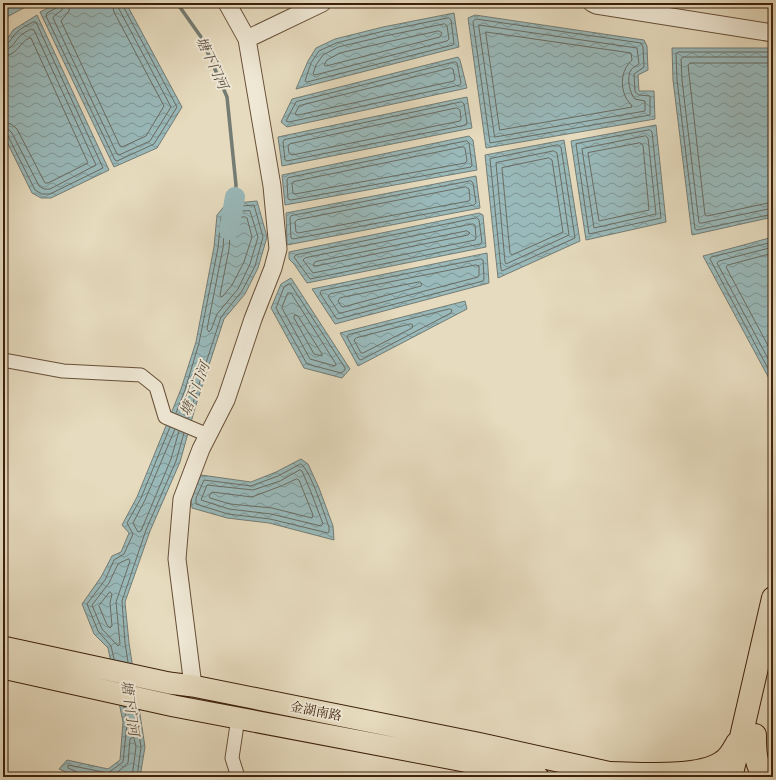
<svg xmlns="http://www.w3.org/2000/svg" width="776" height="780" viewBox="0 0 776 780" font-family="'IM FELL French Canon','Noto Serif SC',serif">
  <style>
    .water { fill: url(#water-waves); stroke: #747c74 }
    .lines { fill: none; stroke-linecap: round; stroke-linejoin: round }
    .shore { stroke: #6b6c62; stroke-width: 1 }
    .stream { stroke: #747c74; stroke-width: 3.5 }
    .river { stroke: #99b9ba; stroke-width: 20 }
    .minor-casing { stroke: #674f38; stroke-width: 15 }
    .tertiary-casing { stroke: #674f38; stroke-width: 19 }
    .primary-casing { stroke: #3d200b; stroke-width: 23 }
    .motorway-casing { stroke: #3d200b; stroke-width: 24 }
    .minor { stroke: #efe8d5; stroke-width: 13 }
    .tertiary { stroke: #efe8d5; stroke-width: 17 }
    .primary { stroke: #e6dbbe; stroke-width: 21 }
    .motorway { stroke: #e6dbbe; stroke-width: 22 }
    .labels { text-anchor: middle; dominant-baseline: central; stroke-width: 4; stroke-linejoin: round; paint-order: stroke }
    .street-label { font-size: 13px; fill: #3d200b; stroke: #efe8d5 }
    .water-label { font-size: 14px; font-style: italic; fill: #594e40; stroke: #efe8d5 }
  </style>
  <defs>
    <pattern id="water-waves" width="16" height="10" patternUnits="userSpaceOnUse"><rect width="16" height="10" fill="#99b9ba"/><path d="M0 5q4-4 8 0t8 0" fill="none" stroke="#7e9695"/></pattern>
  </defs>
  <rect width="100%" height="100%" fill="#e6dbbe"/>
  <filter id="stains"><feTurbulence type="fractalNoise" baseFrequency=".005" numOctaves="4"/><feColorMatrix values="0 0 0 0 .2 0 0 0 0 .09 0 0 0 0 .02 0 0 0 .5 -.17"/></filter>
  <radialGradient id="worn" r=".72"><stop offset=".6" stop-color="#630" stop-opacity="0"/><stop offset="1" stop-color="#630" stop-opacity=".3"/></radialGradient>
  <path class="water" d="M 3,3 L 33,3 L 3,19 Z
    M 58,3 L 126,3 L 182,107 L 157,148 L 114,167 L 40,12 Z
    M 454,13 L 459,47 L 296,89 L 308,61 L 316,48 L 335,39 L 383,27 Z
    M 37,15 L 109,170 L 51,198 L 41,198 L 32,193 L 3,134 L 3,42 L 8,38 L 13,30 Z
    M 475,15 L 644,40 L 647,46 L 648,70 L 638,75 L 639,91 L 654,91 L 655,119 L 486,148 L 468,18 Z
    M 672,48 L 773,48 L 773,217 L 692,235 L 673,80 Z
    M 458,57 L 460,60 L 467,88 L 287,127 L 281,122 L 292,99 Z
    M 467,97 L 472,128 L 282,166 L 278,137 Z
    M 656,125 L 666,222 L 586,240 L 571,141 Z
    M 469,136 L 473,140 L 477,170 L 285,205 L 282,175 Z
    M 564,140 L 580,241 L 498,278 L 485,155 Z
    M 476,176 L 480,208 L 287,245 L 286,213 Z
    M 257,201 L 267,237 L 258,268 L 245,294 L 224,319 L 195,408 L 180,462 L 150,531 L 125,602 L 129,643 L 145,747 L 140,777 L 78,777 L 59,769 L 67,760 L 108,769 L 120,760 L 123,722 L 108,648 L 94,634 L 82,604 L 101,577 L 112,556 L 121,552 L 129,533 L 122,525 L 137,497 L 181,389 L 196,342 L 214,247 L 217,215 L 226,204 Z
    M 479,213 L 483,215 L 486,247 L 307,283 L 294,264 L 289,259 L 289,252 Z
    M 773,237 L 773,383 L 772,384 L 703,256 Z
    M 487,253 L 489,283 L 335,324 L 312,289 Z
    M 291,278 L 350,369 L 342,378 L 304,368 L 271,308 L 281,284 Z
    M 465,301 L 467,309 L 358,366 L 340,333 Z
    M 301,459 L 308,464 L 319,488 L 333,526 L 334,540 L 269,523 L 227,518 L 192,508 L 191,497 L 201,475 L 251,482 L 276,472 Z"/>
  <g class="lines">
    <path class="shore" d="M 59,3 L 58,7 L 47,13 L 46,16 L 115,160 L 117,161 L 154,144 L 177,107 L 123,6 L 123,3
      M 64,3 L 62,10 L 54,16 L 53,18 L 117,154 L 119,155 L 150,141 L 171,107 L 119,9 L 118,3
      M 70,3 L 69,11 L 61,21 L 120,146 L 122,147 L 146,136 L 164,106 L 114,12 L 112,3
      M 449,18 L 451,20 L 454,43 L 453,45 L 307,82 L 305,81 L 311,63 L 319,51 L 336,43 L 384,31 Z
      M 476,19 L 641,43 L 643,47 L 644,67 L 634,74 L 635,92 L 639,95 L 650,96 L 650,115 L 490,143 L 473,22 Z
      M 445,24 L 447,26 L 449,39 L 447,41 L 315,75 L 313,74 L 316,65 L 323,55 L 338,47 L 385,36 Z
      M 479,25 L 637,48 L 639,64 C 636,66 633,67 631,70 C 626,76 630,95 635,99 L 645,101 L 645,111 L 495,137 Z
      M 439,31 L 442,33 L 440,37 L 326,66 L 324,65 L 327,60 L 340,53 L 387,42 Z
      M 486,32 L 631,53 L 632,60 C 622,69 620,83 625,96 C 627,101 631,103 632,107 L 500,130 Z
      M 3,45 C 11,44 11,37 17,32 C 21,28 28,25 33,22 L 36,22 L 103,168 L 50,194 L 42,194 L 35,190 L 8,136 L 3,133
      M 3,50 C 13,49 14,42 20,36 C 23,33 28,31 31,29 L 34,30 L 96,165 L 50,189 L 44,189 L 39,186 L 12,133 L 8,129 L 3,128
      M 773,52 L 678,52 L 676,54 L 677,80 L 695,229 L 697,230 L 773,214
      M 3,56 C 17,56 19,43 29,38 L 31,38 L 88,163 L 48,183 L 45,183 L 17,129 L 11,124 L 3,122
      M 773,57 L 683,57 L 681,59 L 682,80 L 699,223 L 702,223 L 773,208
      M 455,62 L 457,63 L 461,83 L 460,85 L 289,122 L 286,121 L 296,102 Z
      M 773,63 L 690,63 L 688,65 L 705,215 L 707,216 L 773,202
      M 451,68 L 453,69 L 455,79 L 454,81 L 298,115 L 295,114 L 299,106 Z
      M 462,102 L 464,104 L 467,123 L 466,125 L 287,161 L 285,160 L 283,142 L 284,140 Z
      M 457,108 L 460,110 L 461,119 L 460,121 L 292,155 L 289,153 L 288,146 L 290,144 Z
      M 650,130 L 652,132 L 661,218 L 589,234 L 576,144 Z
      M 646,136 L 648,138 L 656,214 L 594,228 L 582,149 Z
      M 467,141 L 469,143 L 472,165 L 471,167 L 291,200 L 288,199 L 287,180 L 288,178 Z
      M 640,143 L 643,145 L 649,210 L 599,221 L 588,153 Z
      M 558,145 L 561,147 L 575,238 L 502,271 L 501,269 L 490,159 Z
      M 463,147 L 465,148 L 467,161 L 465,163 L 295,194 L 293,193 L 292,184 L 293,182 Z
      M 554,151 L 557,153 L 569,235 L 506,264 L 505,262 L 496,163 Z
      M 549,158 L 552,160 L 563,232 L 512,255 L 510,253 L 502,168 Z
      M 471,181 L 473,183 L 476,203 L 474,205 L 293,239 L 291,238 L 290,218 L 291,216 Z
      M 466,187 L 469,189 L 470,199 L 469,201 L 298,233 L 296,232 L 295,222 L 297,220 Z
      M 250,211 L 258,237 L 250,264 L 238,289 L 217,314 L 211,330 L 209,332 L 207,329 L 223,248 L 225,219 L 231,212 Z
      M 245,217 L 247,218 L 252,237 L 244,262 L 232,285 L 223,296 L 221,297 L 220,295 L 229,249 L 231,221 L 234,218 Z
      M 477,218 L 479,220 L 482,242 L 480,244 L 310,279 L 294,257 L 296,255 Z
      M 473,224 L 475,225 L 476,238 L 475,240 L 313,273 L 303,260 L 305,258 Z
      M 467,231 L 470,233 L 468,235 L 316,266 L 313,265 L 315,262 Z
      M 773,242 L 711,257 L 710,259 L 773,378
      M 773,247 L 719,261 L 717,263 L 773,368
      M 773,253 L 728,265 L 726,267 L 773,355
      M 481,259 L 483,260 L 484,279 L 483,281 L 338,319 L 336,318 L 320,293 L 321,291 Z
      M 476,265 L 479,266 L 479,275 L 478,277 L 341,313 L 339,313 L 328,296 L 330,294 Z
      M 420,282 L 422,284 L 421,286 L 343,307 L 341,306 L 338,301 L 340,298 Z
      M 289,284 L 291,285 L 345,368 L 345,370 L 341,373 L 307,364 L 276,308 L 284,287 Z
      M 288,293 L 291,293 L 336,364 L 335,366 L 310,359 L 282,308 Z
      M 450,309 L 452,310 L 451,313 L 361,360 L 359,359 L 347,337 L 348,335 Z
      M 295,315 L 298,316 L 322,354 L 322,356 L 314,354 L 294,318 Z
      M 411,324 L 413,325 L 412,328 L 363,353 L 361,353 L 354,340 L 356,338 Z
      M 176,413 L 185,390 L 199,343 L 218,248 L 221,217 L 229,207 L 254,205 L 263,237 L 255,266 L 242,291 L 221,317 L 188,418
      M 175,429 L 145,500 L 133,523 L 138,532 L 141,531 L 171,459 L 179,431
      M 301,464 C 311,471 324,514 329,527 L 329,532 L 328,533 L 270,519 L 228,514 L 196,504 L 196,498 L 204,480 L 251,486 L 278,476 Z
      M 300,470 L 302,471 L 311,492 L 323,524 L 321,526 L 271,514 L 229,509 L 201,500 L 207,485 L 253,490 L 280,481 Z
      M 297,479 L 299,480 L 313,515 L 312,518 L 272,508 L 230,504 L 210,498 L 209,496 L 212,492 L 252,497 L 281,486 Z
      M 129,559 L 130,561 L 116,602 L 120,644 L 118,646 L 102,629 L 92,605 L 109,583 L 118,564 Z
      M 110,592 L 112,594 L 110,603 L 112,626 L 110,628 L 107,625 L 99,606 Z
      M 114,659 L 111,646 L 98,631 L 87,604 L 105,580 L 114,560 L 124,554 L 133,534 L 127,523 L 141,498 L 170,427
      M 128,662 L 125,643 L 122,601 L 146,530 L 176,461 L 184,433
      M 135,709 L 141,747 L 137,777
      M 78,777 L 77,772 L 68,768 L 68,765 L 108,773 L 123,762 L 127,723 L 124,707
      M 112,777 L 128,763 L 130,739 L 133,737 L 134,738 L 136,747 L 132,777"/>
    <path class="stream" d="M 177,3 L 201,37 L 227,97 L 236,185 L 235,197"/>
    <path class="river" d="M 229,230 L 235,197"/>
    <g class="minor-casing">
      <path id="minor" d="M 3,360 L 63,371 L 141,375 L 156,387 L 165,417 L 208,435
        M 238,777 L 232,758 L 238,718"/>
    </g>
    <g class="tertiary-casing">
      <path id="tertiary" d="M 592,3 L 596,5 L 773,33
        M 247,39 L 322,3
        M 193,686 L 177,559 L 182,499 L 201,449 L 226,400 L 253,319 L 273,268 L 278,249 L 272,186 L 247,39 L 227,3"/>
    </g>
    <g class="primary-casing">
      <path id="primary" d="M 3,647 L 169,683 L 193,686 L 477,743 L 625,776
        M 3,668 L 174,706 L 464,761 L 538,777"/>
    </g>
    <g class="motorway-casing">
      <path id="motorway" d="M 755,735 C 755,750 755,765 765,777
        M 607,773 C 636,773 698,779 722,762 C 729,758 733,750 737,743
        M 731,777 L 741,737 L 773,598"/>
    </g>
    <use href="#minor" class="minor"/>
    <use href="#tertiary" class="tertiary"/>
    <use href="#primary" class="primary"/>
    <use href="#motorway" class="motorway"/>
  </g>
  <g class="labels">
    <g class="street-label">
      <text transform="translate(316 711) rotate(11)">金湖南路</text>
    </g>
    <g class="water-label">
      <text transform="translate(212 63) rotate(65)">塘下门河</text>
      <text transform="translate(195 389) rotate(-68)">塘下门河</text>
      <text transform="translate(130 708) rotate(82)">塘下门河</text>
    </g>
  </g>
  <rect width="776" height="780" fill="none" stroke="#e6dbbe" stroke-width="16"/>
  <rect x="4" y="4" width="768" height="772" fill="none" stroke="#3d200b" stroke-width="2"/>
  <rect x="8" y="8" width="760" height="764" fill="none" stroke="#3d200b"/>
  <rect width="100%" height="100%" filter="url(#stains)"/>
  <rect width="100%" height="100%" fill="url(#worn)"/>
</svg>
